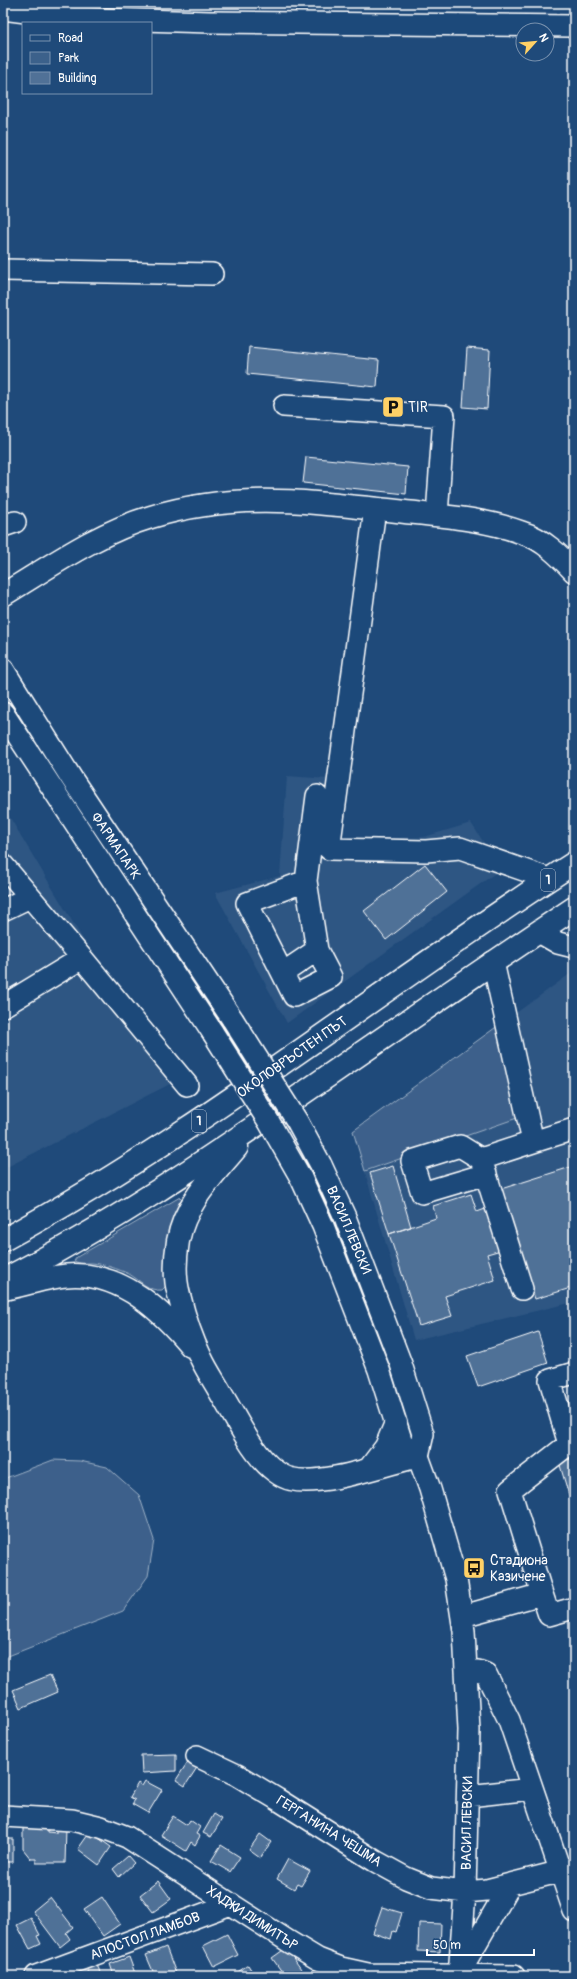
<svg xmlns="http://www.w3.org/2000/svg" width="577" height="1979" viewBox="0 0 577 1979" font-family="Pangolin,sans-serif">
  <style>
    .built { fill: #2e5683 }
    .green { fill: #3c618b; stroke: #9eb0c5 }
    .building { fill: #507197; stroke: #fff }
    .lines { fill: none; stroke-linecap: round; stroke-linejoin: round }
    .minor-casing { stroke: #fff; stroke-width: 24 }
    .highway-casing { stroke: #fff; stroke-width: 25 }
    .minor { stroke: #1f4a7a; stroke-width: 21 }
    .highway { stroke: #1f4a7a; stroke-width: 22 }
    .minor-bridge-casing { stroke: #fff; stroke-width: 24; stroke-linecap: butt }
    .minor-bridge { stroke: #1f4a7a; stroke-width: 21 }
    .labels { text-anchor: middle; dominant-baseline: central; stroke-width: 3; stroke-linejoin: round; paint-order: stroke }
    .shield { fill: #1f4a7a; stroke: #bcc9d7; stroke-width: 1 }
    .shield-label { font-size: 13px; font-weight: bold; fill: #fff }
    .poi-label { font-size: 14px; fill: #fff; stroke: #1f4a7a; text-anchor: start }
    .street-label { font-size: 14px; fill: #fff; stroke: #1f4a7a }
  </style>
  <rect width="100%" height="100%" fill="#1f4a7a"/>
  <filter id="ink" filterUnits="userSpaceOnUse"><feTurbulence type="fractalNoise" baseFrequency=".025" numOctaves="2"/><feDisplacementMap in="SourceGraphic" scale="8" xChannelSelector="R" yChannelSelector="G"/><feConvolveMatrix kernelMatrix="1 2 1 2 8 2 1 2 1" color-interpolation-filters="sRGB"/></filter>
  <g filter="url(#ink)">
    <path class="built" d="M 287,776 L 343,780 L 339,833 L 347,840 L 424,837 L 471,823 L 501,869 L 287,1023 L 215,893 L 280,876 Z
      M 3,806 L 170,1084 L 3,1169 Z
      M 574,971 L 574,1302 L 414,1340 L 353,1131 Z"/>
    <path class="green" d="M 499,1025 L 520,1117 L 365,1171 L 353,1131 Z
      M 180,1197 L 182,1199 L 172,1221 L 168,1284 L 162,1290 C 149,1292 140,1280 129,1274 C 118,1269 104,1264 92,1263 C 85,1263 80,1264 74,1261 L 77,1257 Z
      M 53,1460 L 80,1461 L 107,1467 L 139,1495 L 154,1540 L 148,1576 L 123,1611 L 3,1658 L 3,1479 Z"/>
    <path class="building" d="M 249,347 L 379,360 L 377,387 L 247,374 Z
      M 467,348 L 490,350 L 487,409 L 463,407 Z
      M 306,457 L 408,467 L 406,494 L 303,483 Z
      M 425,864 L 447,892 L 386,940 L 364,911 Z
      M 393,1166 L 411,1227 L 389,1234 L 370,1173 Z
      M 574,1166 L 574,1287 L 535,1299 L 501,1189 Z
      M 471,1194 L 477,1212 L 488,1208 L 501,1250 L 487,1254 L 495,1280 L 445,1296 L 452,1316 L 419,1326 L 389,1234 L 436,1218 L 433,1206 Z
      M 538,1332 L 548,1363 L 478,1387 L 467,1356 Z
      M 574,1400 L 574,1438 L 564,1404 Z
      M 574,1458 L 574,1512 L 559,1462 Z
      M 50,1675 L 58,1692 L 21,1708 L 13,1690 Z
      M 176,1754 L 176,1771 L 142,1773 L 141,1755 Z
      M 189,1760 L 198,1766 L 185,1786 L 176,1780 Z
      M 145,1781 L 162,1790 L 148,1813 L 132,1804 L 135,1800 L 130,1797 L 138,1783 L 142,1786 Z
      M 214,1814 L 222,1819 L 211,1837 L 203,1833 Z
      M 173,1816 L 187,1825 L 190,1820 L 200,1827 L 196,1834 L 200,1836 L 195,1845 L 191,1842 L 186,1851 L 161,1835 Z
      M 23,1827 L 48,1828 L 48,1832 L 56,1833 L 56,1829 L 66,1828 L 65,1863 L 36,1863 L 36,1859 L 31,1859 L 23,1849 Z
      M 90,1832 L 111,1847 L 99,1865 L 78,1849 Z
      M 260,1834 L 271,1842 L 260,1858 L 249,1850 Z
      M 3,1839 L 13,1839 L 13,1862 L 3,1862 Z
      M 221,1845 L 240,1857 L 230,1872 L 211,1861 Z
      M 128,1856 L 134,1863 L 119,1877 L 113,1869 Z
      M 288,1859 L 310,1871 L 301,1886 L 297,1884 L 294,1889 L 277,1879 Z
      M 158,1881 L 171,1899 L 153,1912 L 140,1895 Z
      M 50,1897 L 73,1927 L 66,1933 L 70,1939 L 60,1947 L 33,1911 Z
      M 102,1897 L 120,1924 L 103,1936 L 84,1909 Z
      M 382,1907 L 402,1913 L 396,1932 L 393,1931 L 391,1939 L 373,1933 Z
      M 31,1918 L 40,1935 L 37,1936 L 41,1944 L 30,1949 L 17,1925 Z
      M 419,1923 L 441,1924 L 440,1952 L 418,1951 Z
      M 227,1934 L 238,1955 L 214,1967 L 203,1946 Z
      M 166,1947 L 177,1976 L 155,1976 L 146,1955 Z
      M 286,1948 L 306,1976 L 285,1976 L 272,1958 Z
      M 129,1957 L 136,1976 L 114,1976 L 110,1964 Z
      M 96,1960 L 101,1976 L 90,1976 L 85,1964 Z
      M 248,1965 L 255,1976 L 232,1976 Z"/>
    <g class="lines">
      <g class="minor-casing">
        <path id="minor" d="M 3,9 L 72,18 L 210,22 L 574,26
          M 3,270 L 212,274
          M 284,406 L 444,416 L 437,515
          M 375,509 L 329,849 L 426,851 L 460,848 L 541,876
          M 3,526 L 15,522
          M 3,669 L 72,779 L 233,1020
          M 3,713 L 213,1033
          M 3,865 L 82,958 L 3,1006
          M 3,910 L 30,897
          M 539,932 L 558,943 L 574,947
          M 317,950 L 306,881 L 317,796
          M 82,958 L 187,1085
          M 493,962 L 533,1142 L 574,1129
          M 283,973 L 317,950 L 331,977 L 294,996 L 247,903 L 306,881
          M 481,1159 L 460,1146 L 412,1161 L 422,1193 L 486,1174
          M 321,1165 L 345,1217 L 401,1364 L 423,1434 L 418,1456
          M 301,1178 L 323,1226 L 379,1370 L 402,1443 L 418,1456 L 430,1489 L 456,1579 L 464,1631 L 469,1730 L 465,1892 L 459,1976
          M 522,1289 L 481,1159 L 533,1142
          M 569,1444 L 550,1380 L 574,1373
          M 542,1594 L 549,1615 L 574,1608
          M 463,1616 L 542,1594 L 510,1490 L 569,1444 L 574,1443
          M 466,1671 L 478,1671 L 486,1674 L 509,1720 L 574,1911
          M 197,1756 L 237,1775 L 277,1799 L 375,1861 L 406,1878 L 431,1888 L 465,1892 L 487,1890 L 574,1868
          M 468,1796 L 532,1789
          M 3,1816 L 72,1820 L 101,1827 L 127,1837 L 288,1941 L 318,1959 L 341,1968 L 368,1974 L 514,1976
          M 463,1966 L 510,1885
          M 36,1976 L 231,1904"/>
      </g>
      <g class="highway-casing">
        <path id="highway" d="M 3,595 C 51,566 97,533 151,517 C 237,491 310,502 397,511 C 439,516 483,518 523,533 C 543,539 560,556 574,571
          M 237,1147 C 213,1176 185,1203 178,1241 C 175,1259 174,1277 179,1295 C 184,1316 191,1338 201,1358 C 207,1371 216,1384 223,1397 C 237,1420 253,1455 275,1471 C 279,1474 286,1478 291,1479 C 322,1487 385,1464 418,1456
          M 3,1240 C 204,1131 382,986 574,863
          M 3,1280 C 108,1227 206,1160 302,1094 C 393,1031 483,969 574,908
          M 3,1289 C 26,1285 51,1275 75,1275 C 124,1275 162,1311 191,1346
          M 370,1468 L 386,1447 L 396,1423"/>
      </g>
      <use href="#minor" class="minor"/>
      <use href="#highway" class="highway"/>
      <g class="minor-bridge-casing">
        <path id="minor-bridge" d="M 233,1020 L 297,1121 L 321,1165
          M 213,1033 L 269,1122 L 301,1178"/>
      </g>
      <use href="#minor-bridge" class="minor-bridge"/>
    </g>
  </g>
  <defs>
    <g id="parking-square" transform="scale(1.15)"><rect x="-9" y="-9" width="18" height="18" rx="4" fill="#ffd166" stroke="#1f4a7a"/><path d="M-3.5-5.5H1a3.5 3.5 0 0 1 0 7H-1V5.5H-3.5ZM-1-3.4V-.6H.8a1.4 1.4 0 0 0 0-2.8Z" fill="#111"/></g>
    <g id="bus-square" transform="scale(1.15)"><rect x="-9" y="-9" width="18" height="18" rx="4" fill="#ffd166" stroke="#1f4a7a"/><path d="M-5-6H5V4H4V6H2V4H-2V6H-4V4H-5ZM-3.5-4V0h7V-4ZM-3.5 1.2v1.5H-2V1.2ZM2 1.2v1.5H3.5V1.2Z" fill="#111"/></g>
  </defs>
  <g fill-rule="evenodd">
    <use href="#parking-square" x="393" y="407"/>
    <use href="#bus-square" x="474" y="1568"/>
  </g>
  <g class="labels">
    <g class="shield">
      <rect x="541" y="869" width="14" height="22" rx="3"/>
      <rect x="192" y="1110" width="14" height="22" rx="3"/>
    </g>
    <g class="shield-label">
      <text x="548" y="880">1</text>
      <text x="199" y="1121">1</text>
    </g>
    <g class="poi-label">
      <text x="408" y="407">TIR</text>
      <text x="490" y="1560">Стадиона<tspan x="490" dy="16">Казичене</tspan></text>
    </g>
    <g class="street-label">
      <text transform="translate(116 846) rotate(56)">ФАРМАПАРК</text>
      <text transform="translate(292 1057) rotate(-35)">ОКОЛОВРЪСТЕН ПЪТ</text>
      <text transform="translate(349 1230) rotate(67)">ВАСИЛ ЛЕВСКИ</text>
      <text transform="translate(467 1823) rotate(-89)">ВАСИЛ ЛЕВСКИ</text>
      <text transform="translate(329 1831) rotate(32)">ГЕРГАНИНА ЧЕШМА</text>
      <text transform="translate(252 1918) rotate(33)">ХАДЖИ ДИМИТЪР</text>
      <text transform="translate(145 1936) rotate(-20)">АПОСТОЛ ЛАМБОВ</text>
    </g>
  </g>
  <rect width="577" height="1979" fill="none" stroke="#1f4a7a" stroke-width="16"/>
  <rect x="8" y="8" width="561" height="1963" fill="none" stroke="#fff" stroke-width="1.5" filter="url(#ink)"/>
  <rect x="22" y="22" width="130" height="72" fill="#1f4a7a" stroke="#7992af"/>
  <rect x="30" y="35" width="20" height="6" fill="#1f4a7a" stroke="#7992af"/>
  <text x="58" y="42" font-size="12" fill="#ffffff">Road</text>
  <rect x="30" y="52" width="20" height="12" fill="#3c618b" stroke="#7992af"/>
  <text x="58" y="62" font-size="12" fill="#ffffff">Park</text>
  <rect x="30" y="72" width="20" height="12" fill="#507197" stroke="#7992af"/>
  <text x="58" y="82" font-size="12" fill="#ffffff">Building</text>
  <g transform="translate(535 42) rotate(63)"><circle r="19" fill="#1f4a7a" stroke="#7992af"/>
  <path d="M0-3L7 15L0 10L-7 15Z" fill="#ffd166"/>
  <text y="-6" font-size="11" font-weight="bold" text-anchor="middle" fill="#ffffff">N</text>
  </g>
  <path d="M427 1949v6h107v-6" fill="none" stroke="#ffffff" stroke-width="2"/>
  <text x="433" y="1949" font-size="12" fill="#ffffff" stroke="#1f4a7a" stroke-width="3" paint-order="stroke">50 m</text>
</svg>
